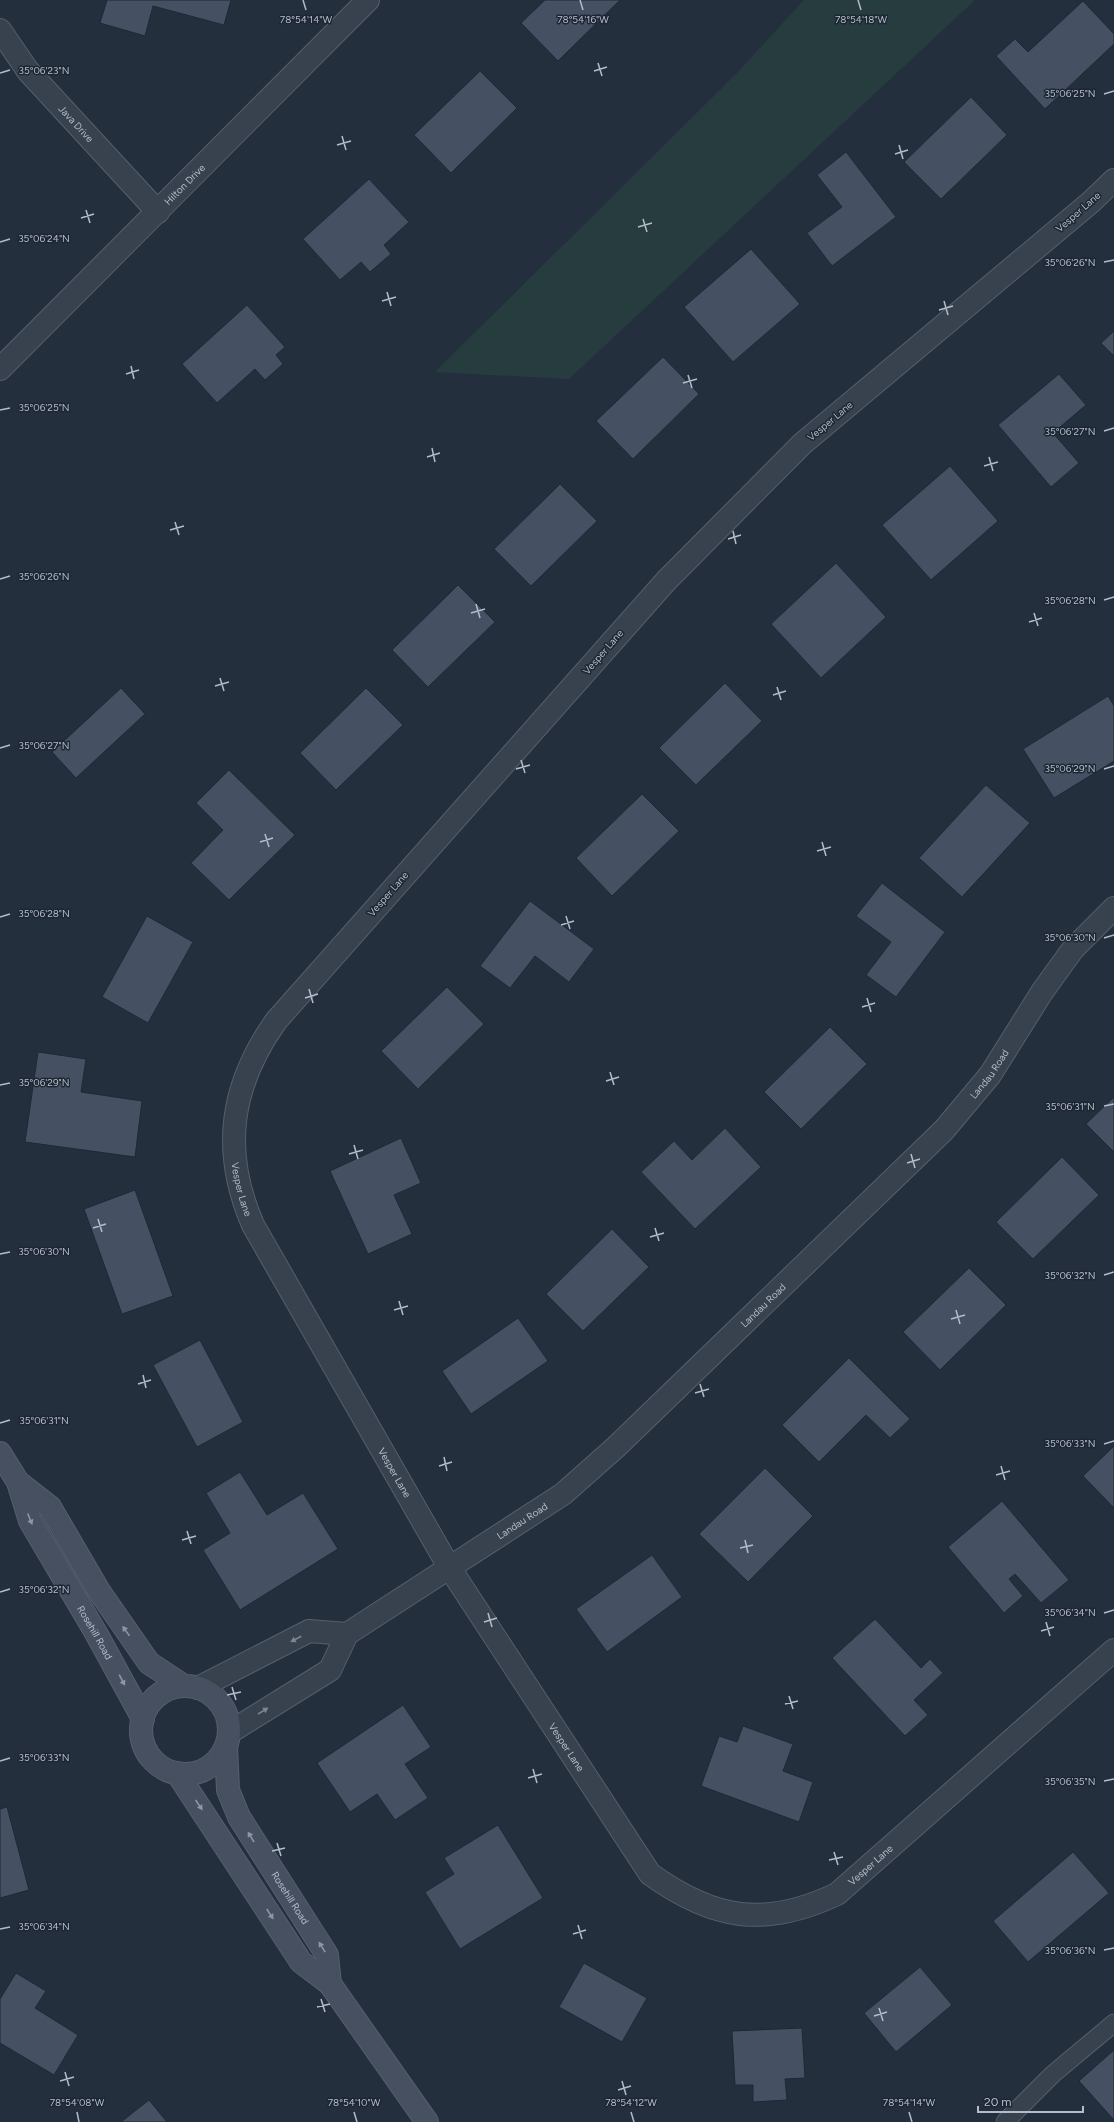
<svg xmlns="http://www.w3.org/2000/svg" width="1114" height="2122" viewBox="0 0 1114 2122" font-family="Figtree,sans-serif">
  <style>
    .green { fill: #263c3f }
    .building { fill: #455162; stroke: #1f2835 }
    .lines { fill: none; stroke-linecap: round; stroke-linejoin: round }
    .service-casing { stroke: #565f6c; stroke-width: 19 }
    .minor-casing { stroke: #565f6c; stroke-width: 24 }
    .secondary-casing { stroke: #565f6c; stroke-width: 24 }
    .service { stroke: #38414e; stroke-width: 17 }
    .minor { stroke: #38414e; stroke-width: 22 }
    .secondary { stroke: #465061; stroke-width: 22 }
    .oneway { fill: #8e96a5 }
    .oneway2 { fill: #7c8592 }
    .ticks { fill: none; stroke: #b4bcc9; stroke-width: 1.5 }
    .labels { text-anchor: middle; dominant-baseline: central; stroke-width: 3; stroke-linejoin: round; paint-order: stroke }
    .street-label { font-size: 10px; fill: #b4bcc9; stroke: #1d2633 }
    .ticks-label { font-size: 10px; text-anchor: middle; fill: #b4bcc9; stroke: #1d2633; stroke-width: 3; stroke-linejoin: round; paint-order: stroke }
  </style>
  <rect width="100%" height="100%" fill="#242f3e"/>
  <path class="green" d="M 804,0 L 975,0 L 569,379 L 435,372 L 736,74 Z"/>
  <path class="building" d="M 107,0 L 231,0 L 224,25 L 153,6 L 145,36 L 100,23 Z
    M 545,0 L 620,0 L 558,61 L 521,23 Z
    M 1083,1 L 1114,34 L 1114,44 L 1045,109 L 996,56 L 1015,39 L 1028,52 Z
    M 480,71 L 517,108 L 451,173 L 414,135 Z
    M 971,97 L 1007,135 L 941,199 L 904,162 Z
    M 846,152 L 896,217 L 832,266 L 807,233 L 842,207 L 817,175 Z
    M 369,179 L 409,222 L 384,245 L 391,254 L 370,272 L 361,262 L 340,280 L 303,239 Z
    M 751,249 L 800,304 L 733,362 L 684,307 Z
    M 247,305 L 285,347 L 276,355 L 283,364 L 265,380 L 255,369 L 217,403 L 182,364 Z
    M 1114,331 L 1114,356 L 1101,343 Z
    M 663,357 L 699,394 L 633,459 L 596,421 Z
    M 1059,374 L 1086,405 L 1053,433 L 1079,463 L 1051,487 L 998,425 Z
    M 950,466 L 998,521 L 931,580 L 882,525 Z
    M 560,484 L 597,521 L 531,586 L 494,549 Z
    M 836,563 L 886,617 L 821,678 L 771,624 Z
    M 458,585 L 495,622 L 428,687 L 392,650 Z
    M 725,683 L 762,721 L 696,785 L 659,748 Z
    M 121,688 L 145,714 L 76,778 L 52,752 Z
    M 366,688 L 403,725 L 336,790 L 300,753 Z
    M 1108,696 L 1114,706 L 1114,761 L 1054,798 L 1023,749 Z
    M 229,770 L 295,835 L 229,900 L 191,863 L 223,830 L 196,803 Z
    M 986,785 L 1030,823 L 962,897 L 919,858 Z
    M 642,794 L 679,831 L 612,896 L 576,858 Z
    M 882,883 L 945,932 L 896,997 L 866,975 L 891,942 L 856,916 Z
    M 530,901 L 594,949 L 569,982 L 535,956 L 510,988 L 480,966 Z
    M 147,916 L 193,942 L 148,1023 L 102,997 Z
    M 447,987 L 484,1024 L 418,1089 L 381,1051 Z
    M 830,1027 L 867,1064 L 801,1129 L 764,1092 Z
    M 38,1052 L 86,1059 L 81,1092 L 142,1101 L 135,1157 L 25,1142 Z
    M 1114,1097 L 1114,1152 L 1086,1124 Z
    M 725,1128 L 761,1167 L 695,1229 L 641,1172 L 674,1141 L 692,1160 Z
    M 401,1138 L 421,1183 L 394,1195 L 412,1234 L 368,1254 L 330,1171 Z
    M 1062,1157 L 1099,1195 L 1033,1259 L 996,1222 Z
    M 135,1190 L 173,1296 L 122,1314 L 84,1209 Z
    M 612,1229 L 649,1267 L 583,1331 L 546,1294 Z
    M 969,1268 L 1006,1305 L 940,1370 L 903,1332 Z
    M 518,1318 L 548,1361 L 471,1414 L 442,1371 Z
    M 200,1340 L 243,1422 L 197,1447 L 153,1365 Z
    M 849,1358 L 910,1419 L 890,1438 L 866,1415 L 819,1462 L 782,1425 Z
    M 1114,1446 L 1114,1508 L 1083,1476 Z
    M 765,1468 L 813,1516 L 748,1582 L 699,1534 Z
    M 240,1472 L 267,1515 L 303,1493 L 338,1549 L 240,1610 L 203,1550 L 230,1533 L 206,1493 Z
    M 1002,1501 L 1069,1580 L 1041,1603 L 1015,1574 L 1009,1579 L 1023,1596 L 1004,1613 L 948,1547 Z
    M 652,1555 L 682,1597 L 607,1652 L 576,1609 Z
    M 875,1619 L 921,1668 L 930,1659 L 943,1673 L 914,1700 L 928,1715 L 905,1736 L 832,1658 Z
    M 403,1705 L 431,1747 L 405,1764 L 428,1798 L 395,1820 L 377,1794 L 350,1812 L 317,1763 Z
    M 743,1726 L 793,1744 L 783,1771 L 813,1782 L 799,1822 L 701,1786 L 719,1736 L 737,1742 Z
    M 7,1807 L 29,1890 L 0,1898 L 0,1809 Z
    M 498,1825 L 543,1898 L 460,1949 L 425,1892 L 454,1874 L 444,1858 Z
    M 1073,1852 L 1109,1893 L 1028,1962 L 993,1921 Z
    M 584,1963 L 647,1998 L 622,2042 L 559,2007 Z
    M 920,1967 L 952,2005 L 896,2052 L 864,2013 Z
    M 16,1973 L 46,1991 L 35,2008 L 78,2035 L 54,2075 L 0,2043 L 0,1999 Z
    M 802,2028 L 805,2078 L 785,2079 L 787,2100 L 753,2102 L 753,2085 L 735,2085 L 732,2031 Z
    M 1114,2050 L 1114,2120 L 1079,2081 Z
    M 149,2100 L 167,2122 L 121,2122 Z"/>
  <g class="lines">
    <g class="service-casing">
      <path id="service" d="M 1005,2122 L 1053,2074 L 1114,2023"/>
    </g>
    <g class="minor-casing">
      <g id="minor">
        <path id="s1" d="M 0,30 L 28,71 L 158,212"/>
        <path id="s2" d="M 1114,180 L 1091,202 L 802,444 L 666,581 L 276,1021 C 230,1086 221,1151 253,1225 L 449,1567 L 650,1874 C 714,1920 765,1928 837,1894 L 1114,1650"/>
        <path id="s3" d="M 0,369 L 368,0"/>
        <path d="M 198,1688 L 309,1631 L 347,1634"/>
        <path id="s4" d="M 230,1732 L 330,1670 L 347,1634 L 563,1494 L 616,1447 L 944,1130 L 990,1075 L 1042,992 L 1073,949 L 1114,908"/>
      </g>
    </g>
    <g class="secondary-casing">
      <g id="secondary">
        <path id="s5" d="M 0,1453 L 18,1482 L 30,1521 L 96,1633 L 143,1719"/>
        <path d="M 18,1482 L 50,1507 L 99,1591 L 149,1663 L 184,1686"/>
        <circle cx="185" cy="1730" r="44"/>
        <path id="s6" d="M 226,1746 L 228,1790 L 239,1817 L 327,1955 L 330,1984"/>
        <path d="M 177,1773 L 301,1962 L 330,1984 L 427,2122"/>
      </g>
    </g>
    <use href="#service" class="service"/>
    <use href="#minor" class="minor"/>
    <use href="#secondary" class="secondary"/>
  </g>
  <defs><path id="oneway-solid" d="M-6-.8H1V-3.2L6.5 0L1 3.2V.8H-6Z"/></defs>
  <g class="oneway">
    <use href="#oneway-solid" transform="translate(30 1519) rotate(68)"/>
    <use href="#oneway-solid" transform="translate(126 1631) rotate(-125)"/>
    <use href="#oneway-solid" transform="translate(122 1680) rotate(62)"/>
    <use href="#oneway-solid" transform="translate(199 1805) rotate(56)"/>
    <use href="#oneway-solid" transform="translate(251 1837) rotate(-121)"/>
    <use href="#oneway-solid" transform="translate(270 1914) rotate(57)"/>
    <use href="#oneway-solid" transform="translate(322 1947) rotate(-122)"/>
  </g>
  <g class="oneway2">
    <use href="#oneway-solid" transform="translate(296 1639) rotate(152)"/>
    <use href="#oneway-solid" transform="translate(263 1711) rotate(-32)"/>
  </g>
  <path class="ticks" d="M 303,0 L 306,10M 580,0 L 583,10M 858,0 L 861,10M 598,63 L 602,76M 594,71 L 607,67M 0,73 L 10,70M 1104,94 L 1114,91M 342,136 L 346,150M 337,145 L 351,141M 899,145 L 903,159M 895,154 L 908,150M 86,210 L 90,223M 81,218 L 94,214M 643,219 L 647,232M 638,227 L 652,223M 0,242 L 10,239M 1104,262 L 1114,260M 387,292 L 391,306M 382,301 L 396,297M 944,301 L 948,315M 939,310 L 953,306M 131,366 L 134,379M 126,374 L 139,370M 688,375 L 692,388M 683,383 L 697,379M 0,410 L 10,408M 1104,431 L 1114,428M 432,448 L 435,462M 427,457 L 440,453M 989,457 L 993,471M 984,466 L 998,462M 175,522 L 179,535M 170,530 L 184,526M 733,531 L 736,544M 728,539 L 741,535M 0,579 L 10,576M 1104,600 L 1114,597M 476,604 L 480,618M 471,613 L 485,609M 1034,613 L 1038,626M 1029,622 L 1042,618M 220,678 L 224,691M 215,686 L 229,682M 777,687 L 781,700M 773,695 L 786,691M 0,748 L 10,745M 521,760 L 525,773M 516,769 L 530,765M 1104,769 L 1114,766M 265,834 L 269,847M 260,842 L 273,838M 822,842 L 826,856M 817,851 L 831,847M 566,916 L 570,929M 0,917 L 10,914M 561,925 L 574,921M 1104,938 L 1114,935M 309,989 L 313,1003M 305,998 L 318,994M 867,998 L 871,1012M 862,1007 L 875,1003M 610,1072 L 614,1085M 606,1081 L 619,1077M 0,1085 L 10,1083M 1104,1106 L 1114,1104M 354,1145 L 358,1159M 349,1154 L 363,1150M 911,1154 L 915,1168M 907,1163 L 920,1159M 98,1219 L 102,1232M 93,1228 L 106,1224M 655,1228 L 659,1241M 650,1237 L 664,1233M 0,1254 L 10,1252M 1104,1275 L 1114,1272M 399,1301 L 403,1315M 394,1310 L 408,1306M 956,1310 L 960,1324M 951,1319 L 965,1315M 143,1375 L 146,1388M 138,1384 L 151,1380M 700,1384 L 704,1397M 695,1393 L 709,1389M 0,1423 L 10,1420M 1104,1444 L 1114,1441M 444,1457 L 447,1471M 439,1466 L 452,1462M 1001,1466 L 1005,1480M 996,1475 L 1010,1471M 187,1531 L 191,1544M 182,1540 L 196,1536M 745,1540 L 748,1553M 740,1548 L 753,1545M 0,1592 L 10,1589M 488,1613 L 492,1627M 1104,1613 L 1114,1610M 484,1622 L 497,1618M 1046,1622 L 1050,1636M 1041,1631 L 1054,1627M 232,1687 L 236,1700M 227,1695 L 241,1692M 789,1696 L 793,1709M 785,1704 L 798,1701M 0,1761 L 10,1758M 533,1769 L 537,1783M 528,1778 L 542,1774M 1104,1781 L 1114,1779M 277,1843 L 281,1856M 272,1851 L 285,1848M 834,1852 L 838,1865M 829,1860 L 843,1857M 578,1925 L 582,1939M 0,1929 L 10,1927M 573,1934 L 586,1930M 1104,1950 L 1114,1948M 321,1999 L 325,2012M 317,2007 L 330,2004M 879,2008 L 883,2021M 874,2016 L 887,2012M 65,2072 L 69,2086M 60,2081 L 74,2077M 622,2081 L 626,2095M 618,2090 L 631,2086M 77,2112 L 79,2122M 354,2112 L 357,2122M 631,2112 L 634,2122M 909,2112 L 912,2122"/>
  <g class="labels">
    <g class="street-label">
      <text stroke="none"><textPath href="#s1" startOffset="121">Java Drive</textPath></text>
      <text stroke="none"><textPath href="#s3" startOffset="261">Hilton Drive</textPath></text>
      <text transform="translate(1078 212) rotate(-41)">Vesper Lane</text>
      <text transform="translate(830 421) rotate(-40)">Vesper Lane</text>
      <text transform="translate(603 652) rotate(-49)">Vesper Lane</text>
      <text transform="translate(388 894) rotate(-49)">Vesper Lane</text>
      <text stroke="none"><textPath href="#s4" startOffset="1014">Landau Road</textPath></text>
      <text stroke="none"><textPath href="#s2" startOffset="1368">Vesper Lane</textPath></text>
      <text stroke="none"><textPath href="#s4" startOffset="690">Landau Road</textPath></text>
      <text stroke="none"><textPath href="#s2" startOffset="1691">Vesper Lane</textPath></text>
      <text stroke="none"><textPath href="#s4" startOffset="366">Landau Road</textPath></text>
      <text stroke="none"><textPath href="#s5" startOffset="204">Rosehill Road</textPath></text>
      <text stroke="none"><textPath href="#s2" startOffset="2015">Vesper Lane</textPath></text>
      <text stroke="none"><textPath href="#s2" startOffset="2411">Vesper Lane</textPath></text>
      <text stroke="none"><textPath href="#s6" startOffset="169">Rosehill Road</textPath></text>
    </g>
  </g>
  <g class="ticks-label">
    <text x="306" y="23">78°54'14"W</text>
    <text x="583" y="23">78°54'16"W</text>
    <text x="861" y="23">78°54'18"W</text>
    <text x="44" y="74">35°06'23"N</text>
    <text x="1070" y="97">35°06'25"N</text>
    <text x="44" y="242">35°06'24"N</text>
    <text x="1070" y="266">35°06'26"N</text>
    <text x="44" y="411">35°06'25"N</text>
    <text x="1070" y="435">35°06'27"N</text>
    <text x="44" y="580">35°06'26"N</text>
    <text x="1070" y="604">35°06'28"N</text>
    <text x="44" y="749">35°06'27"N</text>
    <text x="1070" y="772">35°06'29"N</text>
    <text x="44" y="917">35°06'28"N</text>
    <text x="1070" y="941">35°06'30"N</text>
    <text x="44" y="1086">35°06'29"N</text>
    <text x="1070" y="1110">35°06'31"N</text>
    <text x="44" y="1255">35°06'30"N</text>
    <text x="1070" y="1279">35°06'32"N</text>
    <text x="44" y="1424">35°06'31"N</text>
    <text x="1070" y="1447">35°06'33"N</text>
    <text x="44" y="1593">35°06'32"N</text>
    <text x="1070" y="1616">35°06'34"N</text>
    <text x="44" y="1761">35°06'33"N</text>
    <text x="1070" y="1785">35°06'35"N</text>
    <text x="44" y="1930">35°06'34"N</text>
    <text x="1070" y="1954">35°06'36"N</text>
    <text x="77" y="2106">78°54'08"W</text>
    <text x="354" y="2106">78°54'10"W</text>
    <text x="631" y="2106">78°54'12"W</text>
    <text x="909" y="2106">78°54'14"W</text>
  </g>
  <path d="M978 2106v6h105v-6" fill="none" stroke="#b4bcc9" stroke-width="2"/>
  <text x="984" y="2106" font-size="12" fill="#b4bcc9" stroke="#1d2633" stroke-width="3" paint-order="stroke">20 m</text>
</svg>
